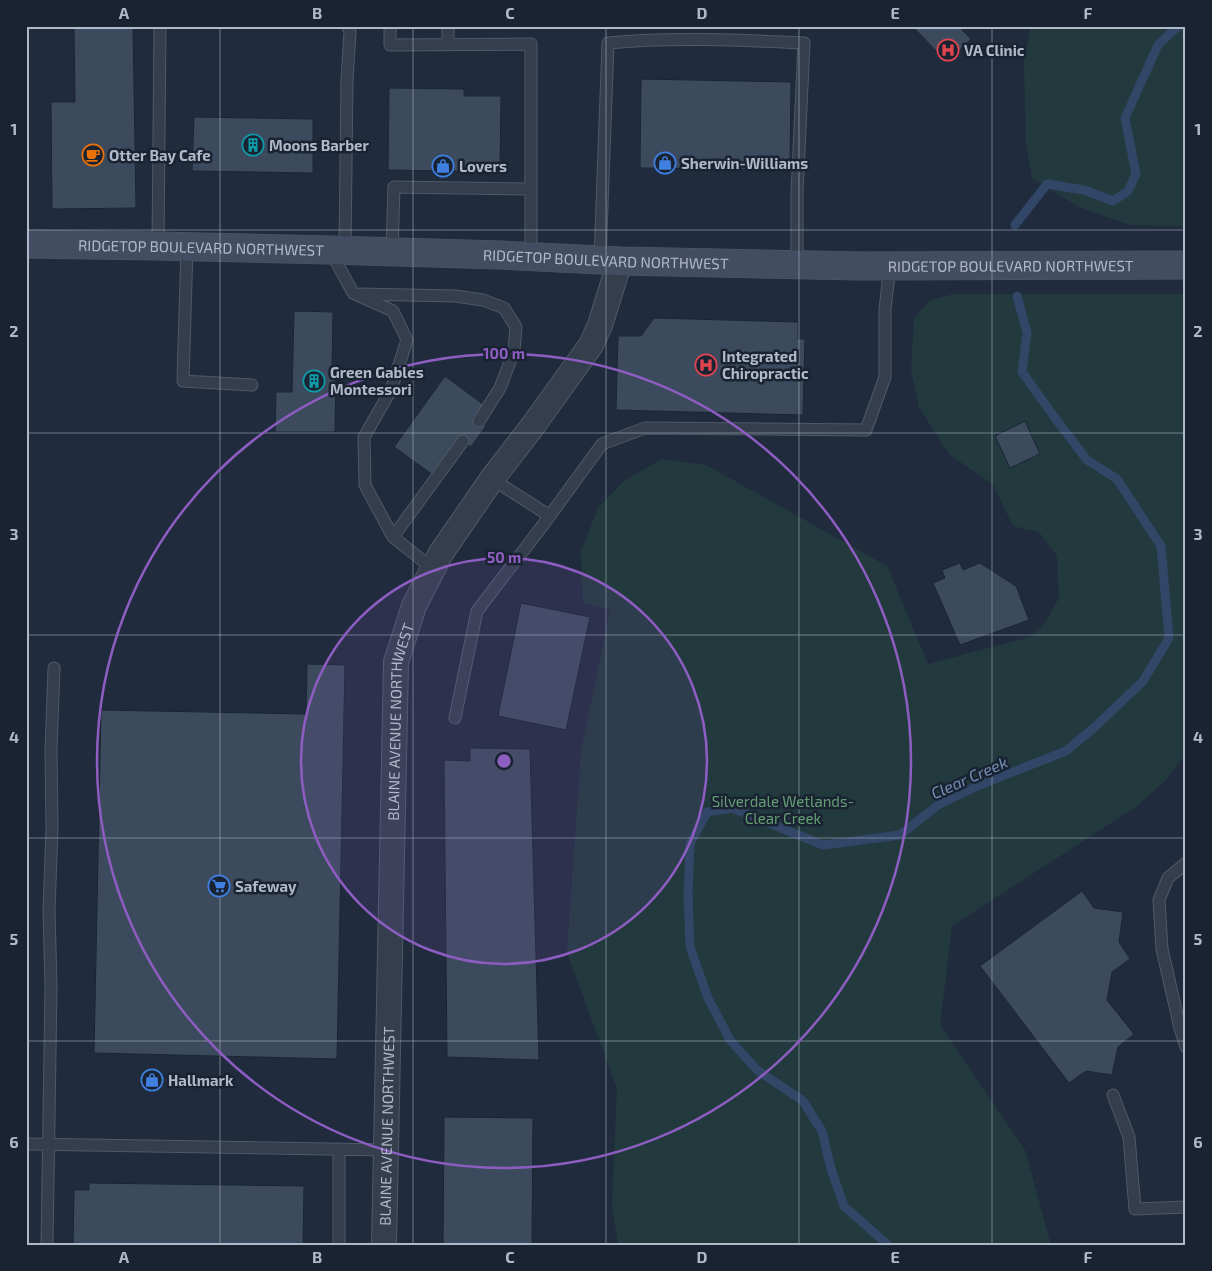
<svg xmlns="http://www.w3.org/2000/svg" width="1212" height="1271" viewBox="0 0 1212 1271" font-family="'Exo 2',sans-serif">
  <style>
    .green { fill: #223a3e }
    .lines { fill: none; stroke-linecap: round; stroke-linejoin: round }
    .stream { stroke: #324667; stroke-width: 9 }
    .building { fill: #3c4a5d; stroke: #1c2534 }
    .service-casing { stroke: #505968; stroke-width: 13 }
    .minor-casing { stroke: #505968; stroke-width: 26 }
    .secondary-casing { stroke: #505968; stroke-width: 29 }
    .service { stroke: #343e4d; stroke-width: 11 }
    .minor { stroke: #343e4d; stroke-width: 24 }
    .secondary { stroke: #424d61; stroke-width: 28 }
    .grid { fill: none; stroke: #b0b9c9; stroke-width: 1; stroke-opacity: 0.55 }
    .ring { fill: none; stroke: #8e5dc2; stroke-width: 2.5 }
    .labels { text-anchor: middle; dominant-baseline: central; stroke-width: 5; stroke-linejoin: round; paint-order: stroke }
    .poi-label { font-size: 15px; font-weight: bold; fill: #b0b9c9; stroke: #1a2332; text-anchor: start }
    .street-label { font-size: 15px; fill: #b0b9c9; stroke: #1a2332 }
    .park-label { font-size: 15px; fill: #649d73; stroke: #1a2332 }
    .water-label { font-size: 16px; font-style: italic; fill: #748eb4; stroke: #1a2332 }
    .centre { fill: #8e5dc2; stroke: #1a2332; stroke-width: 2.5 }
    .ring-label { font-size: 15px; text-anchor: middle; font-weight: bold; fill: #8e5dc2; stroke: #1a2332; stroke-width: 5; stroke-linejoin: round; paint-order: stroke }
    .neatline { fill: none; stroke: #b0b9c9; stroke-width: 2 }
    .grid-label { font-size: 16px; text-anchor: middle; font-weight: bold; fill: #b0b9c9 }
  </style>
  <rect width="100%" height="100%" fill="#202c3e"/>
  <path class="green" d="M 1031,26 L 1186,26 L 1186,226 L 1130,225 L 1079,207 L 1032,178 L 1026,143 L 1024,62 Z
    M 954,294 L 1186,294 L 1186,756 L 1184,756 L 1165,781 L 1137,806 L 952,926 L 940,1025 L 1025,1150 L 1051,1245 L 618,1245 L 612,1205 L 617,1089 L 567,952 L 581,752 L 610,610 L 583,603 L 581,552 L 598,508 L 623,482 L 661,459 L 706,465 L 887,566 L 928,664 L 1030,637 L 1045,623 L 1059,598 L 1057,556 L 1039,532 L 1013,526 L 993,485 L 949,454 L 919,407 L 911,370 L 914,318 L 930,300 Z"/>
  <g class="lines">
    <path class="stream" d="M 1015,225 L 1047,184 L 1084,190 L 1113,201 L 1128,191 L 1136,174 L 1125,118 L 1158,45 L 1178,26
      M 888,1245 L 844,1206 L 831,1169 L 822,1131 L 803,1101 L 757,1070 L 730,1040 L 708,998 L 690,947 L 688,895 L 690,844 L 707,812 L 732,808 L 823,845 L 900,835 L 938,805 L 975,787 L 1066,751 L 1096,726 L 1143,681 L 1169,638 L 1161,546 L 1117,479 L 1087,460 L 1055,418 L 1022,372 L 1027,333 L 1017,296"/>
  </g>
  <path class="building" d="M 74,26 L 133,26 L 136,208 L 52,209 L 51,102 L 75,102 Z
    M 912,26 L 966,26 L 962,30 L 971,39 L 947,62 Z
    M 641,79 L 791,82 L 790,170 L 640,168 Z
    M 389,88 L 464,89 L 464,96 L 501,96 L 500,172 L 388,170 Z
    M 194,117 L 313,119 L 313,173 L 192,171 Z
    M 294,311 L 333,312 L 332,370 L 336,370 L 335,432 L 275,432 L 276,392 L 292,392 Z
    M 654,318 L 798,322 L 798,339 L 805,339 L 803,415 L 616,410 L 618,336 L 641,336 Z
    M 445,376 L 484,405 L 474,418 L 486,426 L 471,447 L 459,439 L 433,475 L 394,447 Z
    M 1025,421 L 1040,454 L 1010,468 L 995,436 Z
    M 960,563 L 963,570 L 980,563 L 1016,586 L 1029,620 L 960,645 L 933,583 L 945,578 L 942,570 Z
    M 521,603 L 590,617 L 566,730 L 498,716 Z
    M 307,664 L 345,665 L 337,1059 L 94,1053 L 101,710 L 306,714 Z
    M 470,748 L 530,749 L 539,1060 L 447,1057 L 444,760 L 470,761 Z
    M 1082,891 L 1094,908 L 1123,912 L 1119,942 L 1130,959 L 1112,972 L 1107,1000 L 1134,1034 L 1118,1047 L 1112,1075 L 1086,1071 L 1069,1083 L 980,966 Z
    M 444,1117 L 533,1118 L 532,1245 L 443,1245 Z
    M 89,1183 L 304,1186 L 303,1245 L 73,1245 L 74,1190 L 89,1190 Z"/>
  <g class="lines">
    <g class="service-casing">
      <path id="service" d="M 390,26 L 390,45 L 531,44 L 531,257
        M 448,44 L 448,26
        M 158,246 L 160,26
        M 187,247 L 183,381 L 252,385
        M 330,250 L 353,293 L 393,311 L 407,340 L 391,390 L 364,437 L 365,485 L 393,537 L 432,568
        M 345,250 L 347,80 L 350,32 L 348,26
        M 392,252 L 394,187 L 531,189
        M 600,260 L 608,43 C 673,37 738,40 804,43 L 797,193 L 797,264
        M 360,294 L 455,296 L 483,300 L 504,308 L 516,327 L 514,351 L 500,388 L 479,421
        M 492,479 L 550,516
        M 393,537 L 463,441
        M 455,718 L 477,611 L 543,525 L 602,444 L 645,428 L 866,430 L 885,377 L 885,309 L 890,266
        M 1186,863 L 1168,878 L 1159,900 L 1162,949 L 1180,1028 L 1186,1047
        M 1113,1095 L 1129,1137 L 1135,1209 L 1186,1207
        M 26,1144 L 387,1150
        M 339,1149 L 339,1245
        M 47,1245 L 51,987 L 49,910 L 52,829 L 51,750 L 54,668"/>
    </g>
    <g class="minor-casing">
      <g id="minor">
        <path id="s1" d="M 384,1245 L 396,662 L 414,606 L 441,553 L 492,479 L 532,427 L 591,345 L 600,325 L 620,261"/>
      </g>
    </g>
    <g class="secondary-casing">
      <g id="secondary">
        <path id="s2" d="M 26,244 L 158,246 L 330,250 L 500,255 L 620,261 L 861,266 L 1186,265"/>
      </g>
    </g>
    <use href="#service" class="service"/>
    <use href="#minor" class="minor"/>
    <use href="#secondary" class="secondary"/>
  </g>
  <path class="grid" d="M 220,26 L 220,1245M 413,26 L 413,1245M 606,26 L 606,1245M 799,26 L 799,1245M 992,26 L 992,1245M 26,230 L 1186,230M 26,433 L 1186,433M 26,635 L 1186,635M 26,838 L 1186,838M 26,1041 L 1186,1041"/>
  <circle cx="504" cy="761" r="203" fill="#8e5dc2" fill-opacity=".12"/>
  <g class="ring">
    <circle cx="504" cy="761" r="203"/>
    <circle cx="504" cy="761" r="407"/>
  </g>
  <defs>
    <g id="hospital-ring" transform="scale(1.125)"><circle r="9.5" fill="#1a2332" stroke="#e0444e" stroke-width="1.5"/><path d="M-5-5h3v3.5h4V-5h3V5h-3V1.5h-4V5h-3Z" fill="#e0444e"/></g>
    <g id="building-ring" transform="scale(1.125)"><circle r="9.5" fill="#1a2332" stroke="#0f9aa8" stroke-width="1.5"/><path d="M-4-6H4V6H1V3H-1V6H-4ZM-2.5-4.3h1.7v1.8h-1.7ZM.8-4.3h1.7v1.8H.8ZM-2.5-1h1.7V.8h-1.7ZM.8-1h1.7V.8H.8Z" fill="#0f9aa8"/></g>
    <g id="cafe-ring" transform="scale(1.125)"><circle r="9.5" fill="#1a2332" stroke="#e8710a" stroke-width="1.5"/><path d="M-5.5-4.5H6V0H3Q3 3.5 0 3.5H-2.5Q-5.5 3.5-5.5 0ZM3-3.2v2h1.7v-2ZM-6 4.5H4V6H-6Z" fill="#e8710a"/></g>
    <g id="shop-ring" transform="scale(1.125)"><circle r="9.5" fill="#1a2332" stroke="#3f7fe0" stroke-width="1.5"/><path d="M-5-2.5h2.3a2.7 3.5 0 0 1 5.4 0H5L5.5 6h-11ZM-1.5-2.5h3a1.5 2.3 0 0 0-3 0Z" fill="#3f7fe0"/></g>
    <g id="supermarket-ring" transform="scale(1.125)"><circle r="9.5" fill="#1a2332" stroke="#3f7fe0" stroke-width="1.5"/><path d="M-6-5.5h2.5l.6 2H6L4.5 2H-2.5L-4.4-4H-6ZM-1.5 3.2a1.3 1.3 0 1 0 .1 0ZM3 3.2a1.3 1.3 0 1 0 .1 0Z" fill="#3f7fe0"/></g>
  </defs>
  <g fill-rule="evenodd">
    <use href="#hospital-ring" x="948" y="50"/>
    <use href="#building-ring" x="253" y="145"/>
    <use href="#cafe-ring" x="93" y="155"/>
    <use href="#shop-ring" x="665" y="163"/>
    <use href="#shop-ring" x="443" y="166"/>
    <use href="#hospital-ring" x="706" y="365"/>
    <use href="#building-ring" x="314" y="381"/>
    <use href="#supermarket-ring" x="219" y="886"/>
    <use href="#shop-ring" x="152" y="1080"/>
  </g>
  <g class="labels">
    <g class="poi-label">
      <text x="964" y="50">VA Clinic</text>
      <text x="269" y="145">Moons Barber</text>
      <text x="109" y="155">Otter Bay Cafe</text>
      <text x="681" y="163">Sherwin-Williams</text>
      <text x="459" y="166">Lovers</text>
      <text x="722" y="356">Integrated<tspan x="722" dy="17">Chiropractic</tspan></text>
      <text x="330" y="372">Green Gables<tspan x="330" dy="17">Montessori</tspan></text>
      <text x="235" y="886">Safeway</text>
      <text x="168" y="1080">Hallmark</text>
    </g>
    <g class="street-label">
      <text stroke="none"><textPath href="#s2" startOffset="175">RIDGETOP BOULEVARD NORTHWEST</textPath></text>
      <text stroke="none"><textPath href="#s2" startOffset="580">RIDGETOP BOULEVARD NORTHWEST</textPath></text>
      <text stroke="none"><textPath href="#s2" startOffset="985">RIDGETOP BOULEVARD NORTHWEST</textPath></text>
      <text stroke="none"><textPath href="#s1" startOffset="524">BLAINE AVENUE NORTHWEST</textPath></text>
      <text stroke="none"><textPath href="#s1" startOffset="119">BLAINE AVENUE NORTHWEST</textPath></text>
    </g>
    <g class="park-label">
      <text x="783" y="801">Silverdale Wetlands-<tspan x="783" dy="17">Clear Creek</tspan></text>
    </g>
    <g class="water-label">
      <text transform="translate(969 777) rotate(-24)">Clear Creek</text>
    </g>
  </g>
  <circle cx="504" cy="761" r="8" class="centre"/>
  <g class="ring-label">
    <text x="504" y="359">100 m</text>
    <text x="504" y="563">50 m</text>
  </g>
  <rect width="1212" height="1271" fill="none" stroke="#1a2332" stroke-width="55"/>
  <rect x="28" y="28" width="1156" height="1216" class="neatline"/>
  <g class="grid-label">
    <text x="124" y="19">A</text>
    <text x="317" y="19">B</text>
    <text x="510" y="19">C</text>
    <text x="702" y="19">D</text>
    <text x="895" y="19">E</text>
    <text x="1088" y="19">F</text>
    <text x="14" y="135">1</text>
    <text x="1198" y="135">1</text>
    <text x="14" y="337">2</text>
    <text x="1198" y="337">2</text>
    <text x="14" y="540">3</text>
    <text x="1198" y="540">3</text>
    <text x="14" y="743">4</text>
    <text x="1198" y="743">4</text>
    <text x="14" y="945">5</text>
    <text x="1198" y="945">5</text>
    <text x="14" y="1148">6</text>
    <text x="1198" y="1148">6</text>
    <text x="124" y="1263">A</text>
    <text x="317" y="1263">B</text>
    <text x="510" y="1263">C</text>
    <text x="702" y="1263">D</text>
    <text x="895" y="1263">E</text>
    <text x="1088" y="1263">F</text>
  </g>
</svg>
